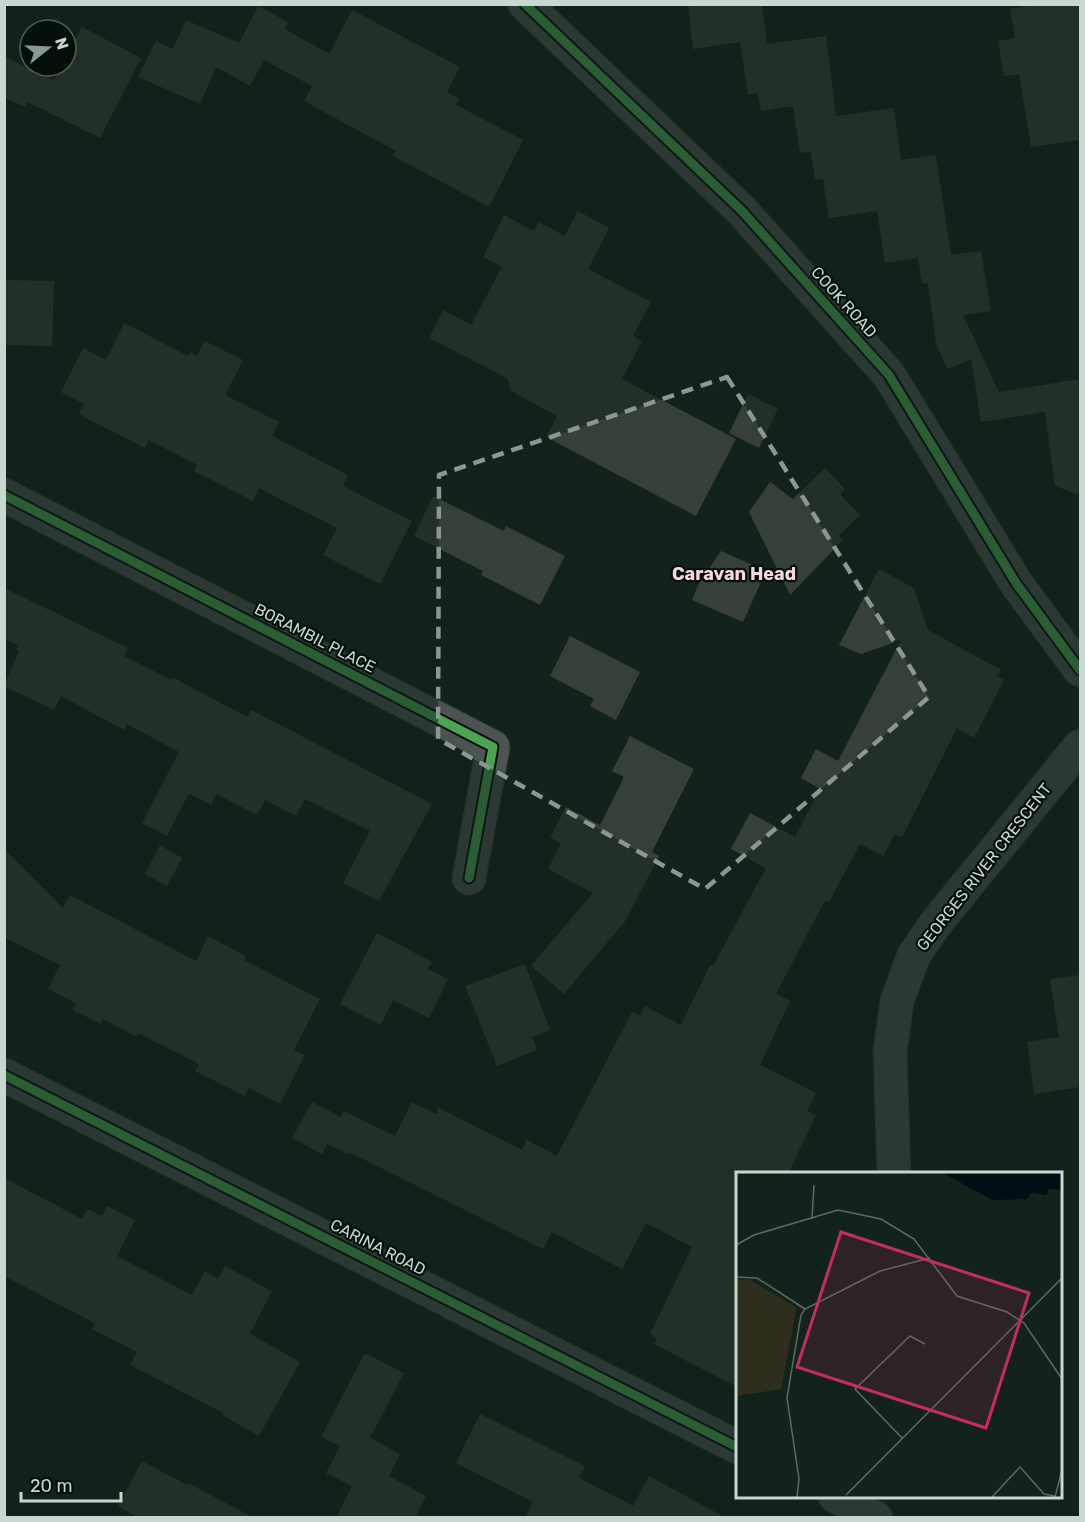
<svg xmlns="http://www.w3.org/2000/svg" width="1085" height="1522" viewBox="0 0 1085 1522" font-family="Rubik,sans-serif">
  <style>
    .building { fill: #364038 }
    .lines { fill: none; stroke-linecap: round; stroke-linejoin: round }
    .minor-casing { stroke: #323e38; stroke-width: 35 }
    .minor { stroke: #4c5351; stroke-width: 33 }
    .cycleway-casing { stroke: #040f09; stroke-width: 13 }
    .cycleway { stroke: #4ca352; stroke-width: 9 }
    .marked { fill: none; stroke: #899890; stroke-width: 4.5; stroke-dasharray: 12 8; stroke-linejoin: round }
    .labels { text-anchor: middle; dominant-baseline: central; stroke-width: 4.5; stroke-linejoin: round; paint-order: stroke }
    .street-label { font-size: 16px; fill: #c8d7cf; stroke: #040f09 }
    .neighbourhood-label { font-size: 18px; font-weight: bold; fill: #f8d6df; stroke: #040f09 }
    .inset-road { fill: none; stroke: #5b6b63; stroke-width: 1.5 }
    .view { fill: #c32b67; fill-opacity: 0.15; stroke: #c32b67; stroke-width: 3 }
    .inset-edge { fill: none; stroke: #c8d7cf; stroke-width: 3 }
  </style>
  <rect width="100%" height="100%" fill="#13231b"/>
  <path class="building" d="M 688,4 L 762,4 L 767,44 L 826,36 L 836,116 L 894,108 L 901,160 L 936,155 L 951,255 L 981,251 L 991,311 L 963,315 L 999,392 L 1080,379 L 1080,495 L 1055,486 L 1045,412 L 981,422 L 971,359 L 948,369 L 936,345 L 928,283 L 922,284 L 918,258 L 885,263 L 877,211 L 829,218 L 823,179 L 815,180 L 811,152 L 800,153 L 793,106 L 761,111 L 758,93 L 748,95 L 740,42 L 693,49 Z
    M 1039,4 L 1080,4 L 1080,140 L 1031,147 L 1019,74 L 1004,76 L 998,41 L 1015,38 L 1010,9 Z
    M 258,6 L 288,22 L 285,29 L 329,54 L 352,10 L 460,67 L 447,92 L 459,99 L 456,105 L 523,140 L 489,207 L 393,156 L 396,151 L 304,101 L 312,86 L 264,60 L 250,86 L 216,67 L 200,104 L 138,77 L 156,41 L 173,49 L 186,20 L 239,43 Z
    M 82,27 L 141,58 L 100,138 L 28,102 L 25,107 L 4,97 L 4,56 L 54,81 L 62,66 L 66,66 L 66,58 Z
    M 578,211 L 609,228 L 588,269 L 651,302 L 633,336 L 642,341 L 622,379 L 736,439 L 696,516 L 546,437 L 557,416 L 511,391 L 507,378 L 429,338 L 443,310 L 471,325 L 502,267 L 483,257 L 504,215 L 534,231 L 538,222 L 565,236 Z
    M 4,280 L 54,281 L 52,346 L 4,345 Z
    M 124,323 L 188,356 L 190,352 L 197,356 L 205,341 L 243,360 L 225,395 L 279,422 L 272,436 L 348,475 L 343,486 L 412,521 L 380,584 L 323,555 L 337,528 L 259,488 L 253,501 L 194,471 L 197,465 L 149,440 L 145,448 L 79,414 L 84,404 L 61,392 L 83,348 L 106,360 Z
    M 748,394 L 778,409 L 759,448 L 729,433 Z
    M 825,468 L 845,489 L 840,494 L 860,515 L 838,536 L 843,540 L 790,595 L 749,512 L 770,482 L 793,499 Z
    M 433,496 L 504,531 L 506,526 L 565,556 L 540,605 L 481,575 L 483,571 L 414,536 Z
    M 721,551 L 766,571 L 743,622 L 692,600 L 699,583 Z
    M 879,569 L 914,588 L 928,630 L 1001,670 L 997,676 L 1004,680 L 974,738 L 957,728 L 902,837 L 895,834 L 883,856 L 860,844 L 829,902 L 825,900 L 776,994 L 790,1001 L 760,1065 L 816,1093 L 807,1111 L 816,1115 L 788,1174 L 737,1174 L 737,1387 L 654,1344 L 657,1338 L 650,1334 L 692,1247 L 646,1223 L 622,1269 L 552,1232 L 543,1249 L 349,1152 L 348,1154 L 327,1144 L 322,1154 L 292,1138 L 312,1102 L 341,1117 L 344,1111 L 395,1136 L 412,1102 L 436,1114 L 439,1108 L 522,1150 L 527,1140 L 557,1156 L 632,1012 L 640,1016 L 645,1006 L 681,1025 L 710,965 L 713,966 L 766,868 L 731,849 L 750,813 L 795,837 L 820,789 L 801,778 L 816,749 L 838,761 L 901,640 L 861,654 L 839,645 Z
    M 4,588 L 128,648 L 124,656 L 171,680 L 172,677 L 247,717 L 251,710 L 432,804 L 379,901 L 343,883 L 370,831 L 305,799 L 296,816 L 265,800 L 257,815 L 216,794 L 211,805 L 189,793 L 167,836 L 142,823 L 179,752 L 127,724 L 124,730 L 61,696 L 54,710 L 4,686 L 19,651 L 16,650 L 18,645 L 4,638 Z
    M 570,636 L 640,672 L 616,720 L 590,706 L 594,699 L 550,676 Z
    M 630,736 L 694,769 L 652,852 L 659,856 L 626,920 L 564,994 L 531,966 L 593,893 L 548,869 L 561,843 L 550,838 L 566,807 L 600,825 L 624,777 L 612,771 Z
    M 160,845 L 182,858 L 167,886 L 145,874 Z
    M 4,849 L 63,908 L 70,895 L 196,961 L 208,936 L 246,956 L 244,960 L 320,999 L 294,1050 L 305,1055 L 280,1104 L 249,1088 L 245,1096 L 195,1071 L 199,1064 L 138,1033 L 137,1037 L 103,1019 L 101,1024 L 73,1010 L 76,1003 L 48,989 L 60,965 L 4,937 Z
    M 377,933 L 432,962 L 428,969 L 448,979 L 429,1018 L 393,1000 L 381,1025 L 340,1004 Z
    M 525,964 L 550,1030 L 532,1037 L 537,1050 L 497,1066 L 465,986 Z
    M 1080,975 L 1080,1087 L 1034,1094 L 1027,1042 L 1059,1037 L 1050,979 Z
    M 4,1178 L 82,1219 L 87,1209 L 102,1216 L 107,1206 L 135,1220 L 117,1256 L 192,1295 L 205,1271 L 218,1279 L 225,1266 L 272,1291 L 250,1334 L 300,1362 L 259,1436 L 222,1415 L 223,1413 L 130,1365 L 137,1352 L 92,1329 L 95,1323 L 4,1276 Z
    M 365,1353 L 404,1373 L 370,1438 L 400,1454 L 389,1476 L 426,1496 L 415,1518 L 336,1518 L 352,1486 L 326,1473 L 340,1446 L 321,1437 Z
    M 480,1414 L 585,1466 L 579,1478 L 633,1506 L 649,1476 L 726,1518 L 525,1518 L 533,1502 L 456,1463 Z
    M 142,1461 L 187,1485 L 188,1483 L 254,1518 L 139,1518 L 118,1506 Z"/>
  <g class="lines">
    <g class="minor-casing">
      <path id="minor" d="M 525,4 L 742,211 L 889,375 L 1016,583 L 1080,670
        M 4,495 L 493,747 L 469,878
        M 4,1075 L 737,1447
        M 894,1174 L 890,1052 L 897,1001 L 914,955 L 936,923 L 1080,746
        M 835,1496 L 876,1518"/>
    </g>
    <use href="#minor" class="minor"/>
    <g class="cycleway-casing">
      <path id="cycleway" d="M 525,4 L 742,211 L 889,375 L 1016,583 L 1080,670
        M 4,495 L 493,747 L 469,878
        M 4,1075 L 737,1447"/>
    </g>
    <use href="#cycleway" class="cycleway"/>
  </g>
  <path d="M0 0H1085V1522H0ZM 727,377 L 929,697 L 705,889 L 438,739 L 439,475 Z" fill="#13231b" fill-opacity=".55" fill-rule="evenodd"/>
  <path class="marked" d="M 727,377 L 929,697 L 705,889 L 438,739 L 439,475 Z"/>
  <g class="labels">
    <g class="street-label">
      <text transform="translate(844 302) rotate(48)">COOK ROAD</text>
      <text transform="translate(315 638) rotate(27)">BORAMBIL PLACE</text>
      <text transform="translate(984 867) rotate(-52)">GEORGES RIVER CRESCENT</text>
      <text transform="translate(378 1247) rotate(27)">CARINA ROAD</text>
    </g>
    <g class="neighbourhood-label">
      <text x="734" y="574">Caravan Head</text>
    </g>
  </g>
  <g transform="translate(736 1172)">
    <rect width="326" height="326" fill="#13231b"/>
    <path d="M 12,107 L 60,135 L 59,144 L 45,217 L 0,224 L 0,108 Z" fill="#2f2d1e"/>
    <path d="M 207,1 L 325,1 L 325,18 L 312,17 L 311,23 L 295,21 L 291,27 L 256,28 Z" fill="#020d14"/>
    <path class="inset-road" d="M 76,47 L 78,13M 0,73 L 18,63 L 102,38 L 145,47 L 178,67 L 221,124 L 271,140 L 288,151 L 326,207M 0,105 L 21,106 L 69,137M 166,266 L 119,217 L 174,164 L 189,172M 110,323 L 326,106M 61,325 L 63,307 L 51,226 L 65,143 L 69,137 L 144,99 L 194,86M 256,325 L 284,295 L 308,322 L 319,324M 319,325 L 326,298"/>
    <path class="view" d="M 105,60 L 293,121 L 250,256 L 61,195 Z"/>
    <rect width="326" height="326" class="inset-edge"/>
  </g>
  <rect width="1085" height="1522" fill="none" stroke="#c8d7cf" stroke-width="12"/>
  <g transform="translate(48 48) rotate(72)"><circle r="28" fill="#040f09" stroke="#525f58" stroke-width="1.5"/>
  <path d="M0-4.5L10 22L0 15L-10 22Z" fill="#899890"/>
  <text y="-9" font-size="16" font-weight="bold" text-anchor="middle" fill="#c8d7cf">N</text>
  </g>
  <path d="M21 1492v9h100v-9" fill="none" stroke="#c8d7cf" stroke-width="3"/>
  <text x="30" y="1492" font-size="18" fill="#c8d7cf" stroke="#040f09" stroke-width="4.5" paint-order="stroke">20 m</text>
</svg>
